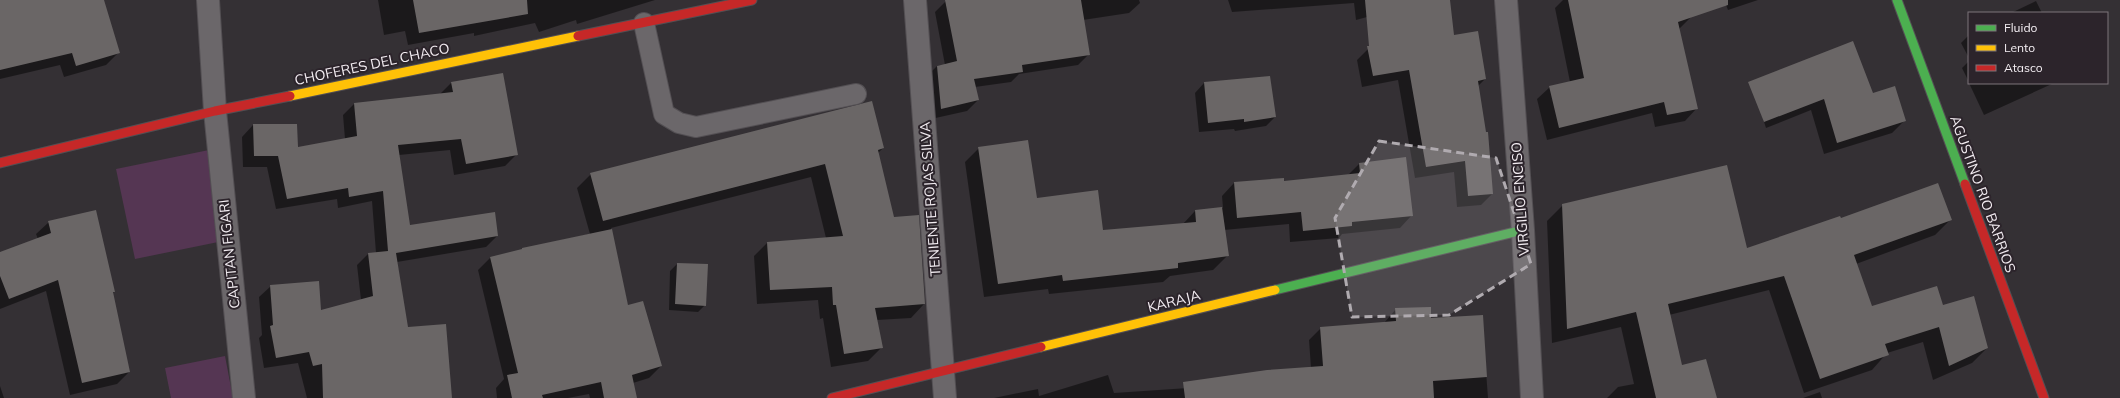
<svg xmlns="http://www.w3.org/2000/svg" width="2120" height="398" viewBox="0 0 2120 398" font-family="Mulish,sans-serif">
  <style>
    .green { fill: #553653 }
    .shadow { fill: #0007 }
    .building { fill: #6a6666 }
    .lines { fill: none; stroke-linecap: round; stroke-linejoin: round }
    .lane-casing { stroke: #534f53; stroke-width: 22 }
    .street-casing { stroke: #534f53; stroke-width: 24 }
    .fast-casing { stroke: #534f53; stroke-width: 11 }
    .slow-casing { stroke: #534f53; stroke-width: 11 }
    .jam-casing { stroke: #534f53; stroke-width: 11 }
    .lane { stroke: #6b676a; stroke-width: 20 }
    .street { stroke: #6b676a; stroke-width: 22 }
    .fast { stroke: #4caf50; stroke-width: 9 }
    .slow { stroke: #ffc107; stroke-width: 9 }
    .jam { stroke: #c62828; stroke-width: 9 }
    .marked { fill: #b0abb0; fill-opacity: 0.2; stroke: #b0abb0; stroke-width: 3; stroke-dasharray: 8 5; stroke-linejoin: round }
    .labels { text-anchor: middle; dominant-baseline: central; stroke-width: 4; stroke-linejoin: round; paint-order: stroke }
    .street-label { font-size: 14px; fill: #f3edf2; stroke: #2c242b }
  </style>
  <rect width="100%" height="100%" fill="#343034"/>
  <path class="green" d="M 209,150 L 228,240 L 135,259 L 116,169 Z
    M 225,356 L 233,398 L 171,398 L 165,368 Z"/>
  <path class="shadow" d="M 14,0 L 103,0 L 118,53 L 106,65 L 64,77 L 60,65 L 0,79 L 0,4 Z
    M 378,0 L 655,0 L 577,24 L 576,20 L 539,32 L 535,23 L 474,36 L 474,33 L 408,45 L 405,31 L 384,35 Z
    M 947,0 L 1139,0 L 1140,3 L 1129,13 L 1083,20 L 1089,54 L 1078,65 L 1019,74 L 1011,82 L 975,87 L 978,100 L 967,111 L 931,119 L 926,77 L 937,66 L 945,65 L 935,12 Z
    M 1228,0 L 1430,0 L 1356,20 L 1354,3 L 1232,12 Z
    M 1563,0 L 1686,0 L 1692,16 L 1679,29 L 1697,108 L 1685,121 L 1655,127 L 1652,113 L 1547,140 L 1537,99 L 1550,87 L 1570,82 L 1555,8 Z
    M 1724,0 L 1758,0 L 1728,10 Z
    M 2036,1 L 2042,13 L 2011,13 Z
    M 1969,35 L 1969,58 L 1961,43 Z
    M 1368,49 L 1485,79 L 1478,86 L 1492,194 L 1481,205 L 1457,207 L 1454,172 L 1415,178 L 1398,80 L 1362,87 L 1357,60 Z
    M 1969,61 L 1969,82 L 1962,68 Z
    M 502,74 L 516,155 L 505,166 L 454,175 L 450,150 L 399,155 L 409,226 L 497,236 L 486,247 L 397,262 L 407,328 L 451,398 L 307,398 L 298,363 L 264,368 L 259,338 L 262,335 L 259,297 L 271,286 L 320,312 L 361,300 L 357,265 L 368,254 L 376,253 L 372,201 L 338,208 L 337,199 L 276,209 L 267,167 L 243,167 L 242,137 L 253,125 L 297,148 L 345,139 L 343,115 L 354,104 L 439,95 L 451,83 Z
    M 1204,83 L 1275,117 L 1266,126 L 1235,131 L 1234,129 L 1199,132 L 1195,93 Z
    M 1969,83 L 2054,83 L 1984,115 Z
    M 1753,88 L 1873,94 L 1904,121 L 1892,133 L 1824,154 L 1811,110 L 1766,128 Z
    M 883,148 L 878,153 L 893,218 L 924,304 L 911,318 L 877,320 L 882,347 L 868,361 L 831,367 L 823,318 L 820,319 L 818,300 L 757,304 L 754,256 L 767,243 L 826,238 L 811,177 L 611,228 L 628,307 L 661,366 L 649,378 L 633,383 L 636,398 L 590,398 L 589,394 L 568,398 L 497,398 L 496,388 L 504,379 L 478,270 L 490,258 L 520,251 L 522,249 L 590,234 L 577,188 L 591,174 Z
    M 979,148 L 1036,199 L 1102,232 L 1183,224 L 1195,211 L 1223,208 L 1222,196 L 1234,183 L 1283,182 L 1348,175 L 1359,164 L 1412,215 L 1400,228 L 1342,234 L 1339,238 L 1290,242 L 1289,224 L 1224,230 L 1227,256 L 1213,270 L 1170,276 L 1163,282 L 1049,294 L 1048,289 L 984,297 L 965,162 Z
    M 1563,205 L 1747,249 L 1841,219 L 1950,220 L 1935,235 L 1856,264 L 1871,307 L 1942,306 L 1987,348 L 1972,363 L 1933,380 L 1923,342 L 1887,353 L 1872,370 L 1804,393 L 1769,290 L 1669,315 L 1681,366 L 1708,398 L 1607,398 L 1618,387 L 1634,384 L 1621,327 L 1552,343 L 1547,221 Z
    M 49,222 L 114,292 L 112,293 L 129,372 L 117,384 L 70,395 L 46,291 L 0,309 L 0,253 L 38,239 L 36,234 Z
    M 677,264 L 705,305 L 698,312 L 669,310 L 670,271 Z
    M 1396,309 L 1430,319 L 1482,316 L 1488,398 L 994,398 L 1038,389 L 1039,396 L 1108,375 L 1114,393 L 1188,388 L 1311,368 L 1309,340 L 1321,328 L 1384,323 Z
    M 0,386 L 4,398 L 0,398 Z
    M 1820,392 L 1822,398 L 1803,398 Z"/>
  <path class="building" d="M 0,0 L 104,0 L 120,53 L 76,66 L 72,53 L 0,70 Z
    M 413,0 L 527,0 L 528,14 L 419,33 Z
    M 945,0 L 1081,0 L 1090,55 L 1022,65 L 1023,72 L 974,79 L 979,100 L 941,109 L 937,66 L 957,61 Z
    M 1365,0 L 1450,0 L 1454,35 L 1478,31 L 1486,79 L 1478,81 L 1486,132 L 1488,132 L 1493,194 L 1468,196 L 1465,161 L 1426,167 L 1409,70 L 1373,76 L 1367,46 L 1369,46 Z
    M 1568,0 L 1728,0 L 1728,5 L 1678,22 L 1698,109 L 1667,115 L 1664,102 L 1559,128 L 1549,86 L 1584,78 Z
    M 1853,41 L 1873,93 L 1895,86 L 1906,121 L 1837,143 L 1824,99 L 1764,122 L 1748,82 Z
    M 503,73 L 518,155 L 466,164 L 461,139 L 398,145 L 410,225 L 495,212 L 498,236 L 396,253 L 408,327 L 446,324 L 452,398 L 323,398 L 322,364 L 313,366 L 309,352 L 276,358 L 270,326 L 273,325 L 270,285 L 319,281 L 321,310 L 373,296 L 368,253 L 388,251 L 383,191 L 349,197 L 348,188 L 287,199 L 278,156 L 254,156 L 253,124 L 297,124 L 298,147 L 357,136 L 354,103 L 453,92 L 451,82 Z
    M 1270,76 L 1276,117 L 1244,122 L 1244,119 L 1208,123 L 1204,82 Z
    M 872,101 L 884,148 L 878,150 L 894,217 L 919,215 L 925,304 L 875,308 L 883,348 L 844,354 L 836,305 L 833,305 L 832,287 L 770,290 L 767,242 L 843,236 L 825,164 L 603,221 L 590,173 Z
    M 1028,140 L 1037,198 L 1098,190 L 1103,230 L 1196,222 L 1195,210 L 1222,207 L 1229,256 L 1178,263 L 1178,268 L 1063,281 L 1062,275 L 998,284 L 978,147 Z
    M 1406,157 L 1413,216 L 1352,222 L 1352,226 L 1303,231 L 1301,212 L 1237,218 L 1234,182 L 1284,178 L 1284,181 L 1360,173 L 1359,163 Z
    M 1727,165 L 1747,248 L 1840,216 L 1841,218 L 1938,183 L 1952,220 L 1854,255 L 1872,306 L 1937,286 L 1943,305 L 1974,296 L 1988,348 L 1949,366 L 1939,327 L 1885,344 L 1889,355 L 1820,379 L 1784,276 L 1668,304 L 1682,365 L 1706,359 L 1717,398 L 1656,398 L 1636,312 L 1567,329 L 1562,204 Z
    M 96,210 L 115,292 L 113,292 L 130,372 L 82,383 L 58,280 L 9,299 L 0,276 L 0,252 L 51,233 L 48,221 Z
    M 612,229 L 628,305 L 643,301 L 662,366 L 632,375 L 637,398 L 604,398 L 601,382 L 542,395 L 543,398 L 512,398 L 507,375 L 518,373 L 490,257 L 522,249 L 522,248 Z
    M 677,263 L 708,264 L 706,306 L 675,304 Z
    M 1431,307 L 1431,318 L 1483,315 L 1487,377 L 1433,381 L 1434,398 L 1185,398 L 1183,382 L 1267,370 L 1323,366 L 1320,327 L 1396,321 L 1395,308 Z"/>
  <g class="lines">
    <g class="lane-casing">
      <path id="lane" d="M 644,23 L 664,114 L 679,123 L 696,127 L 856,94"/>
    </g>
    <g class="street-casing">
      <path id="street" d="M 208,0 L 215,111 L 244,398
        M 915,0 L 945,398
        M 1506,0 L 1523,230 L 1532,398"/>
    </g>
    <g class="fast-casing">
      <path id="fast" d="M 1897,0 L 1965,184
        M 1275,290 L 1523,230"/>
    </g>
    <g class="slow-casing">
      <path id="slow" d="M 290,96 L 578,36
        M 1041,347 L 1275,290"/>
    </g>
    <g class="jam-casing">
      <path id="jam" d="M 578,36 L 752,0
        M 0,163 L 215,111 L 290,96
        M 1965,184 L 2044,398
        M 832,398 L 1041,347"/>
    </g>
    <use href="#lane" class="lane"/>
    <use href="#street" class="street"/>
    <use href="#fast" class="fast"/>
    <use href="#slow" class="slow"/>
    <use href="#jam" class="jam"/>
  </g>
  <path class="marked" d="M 1379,141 L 1496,158 L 1531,264 L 1449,315 L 1352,317 L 1335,218 Z"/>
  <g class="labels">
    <g class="street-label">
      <text transform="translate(372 64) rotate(-12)">CHOFERES DEL CHACO</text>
      <text transform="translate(1983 194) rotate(70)">AGUSTINO RIO BARRIOS</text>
      <text transform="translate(930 199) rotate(-94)">TENIENTE ROJAS SILVA</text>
      <text transform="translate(1520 199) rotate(-94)">VIRGILIO ENCISO</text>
      <text transform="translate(229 254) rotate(-96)">CAPITAN FIGARI</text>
      <text transform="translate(1174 301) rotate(-14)">KARAJA</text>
    </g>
  </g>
  <rect x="1968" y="12" width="140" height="72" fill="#2c242b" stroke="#7c747b"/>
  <rect x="1976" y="25" width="20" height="6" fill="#4caf50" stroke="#7c747b"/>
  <text x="2004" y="32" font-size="12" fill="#f3edf2">Fluido</text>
  <rect x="1976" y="45" width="20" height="6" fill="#ffc107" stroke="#7c747b"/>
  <text x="2004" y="52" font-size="12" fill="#f3edf2">Lento</text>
  <rect x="1976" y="65" width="20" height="6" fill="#c62828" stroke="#7c747b"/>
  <text x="2004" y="72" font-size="12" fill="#f3edf2">Atasco</text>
</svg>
